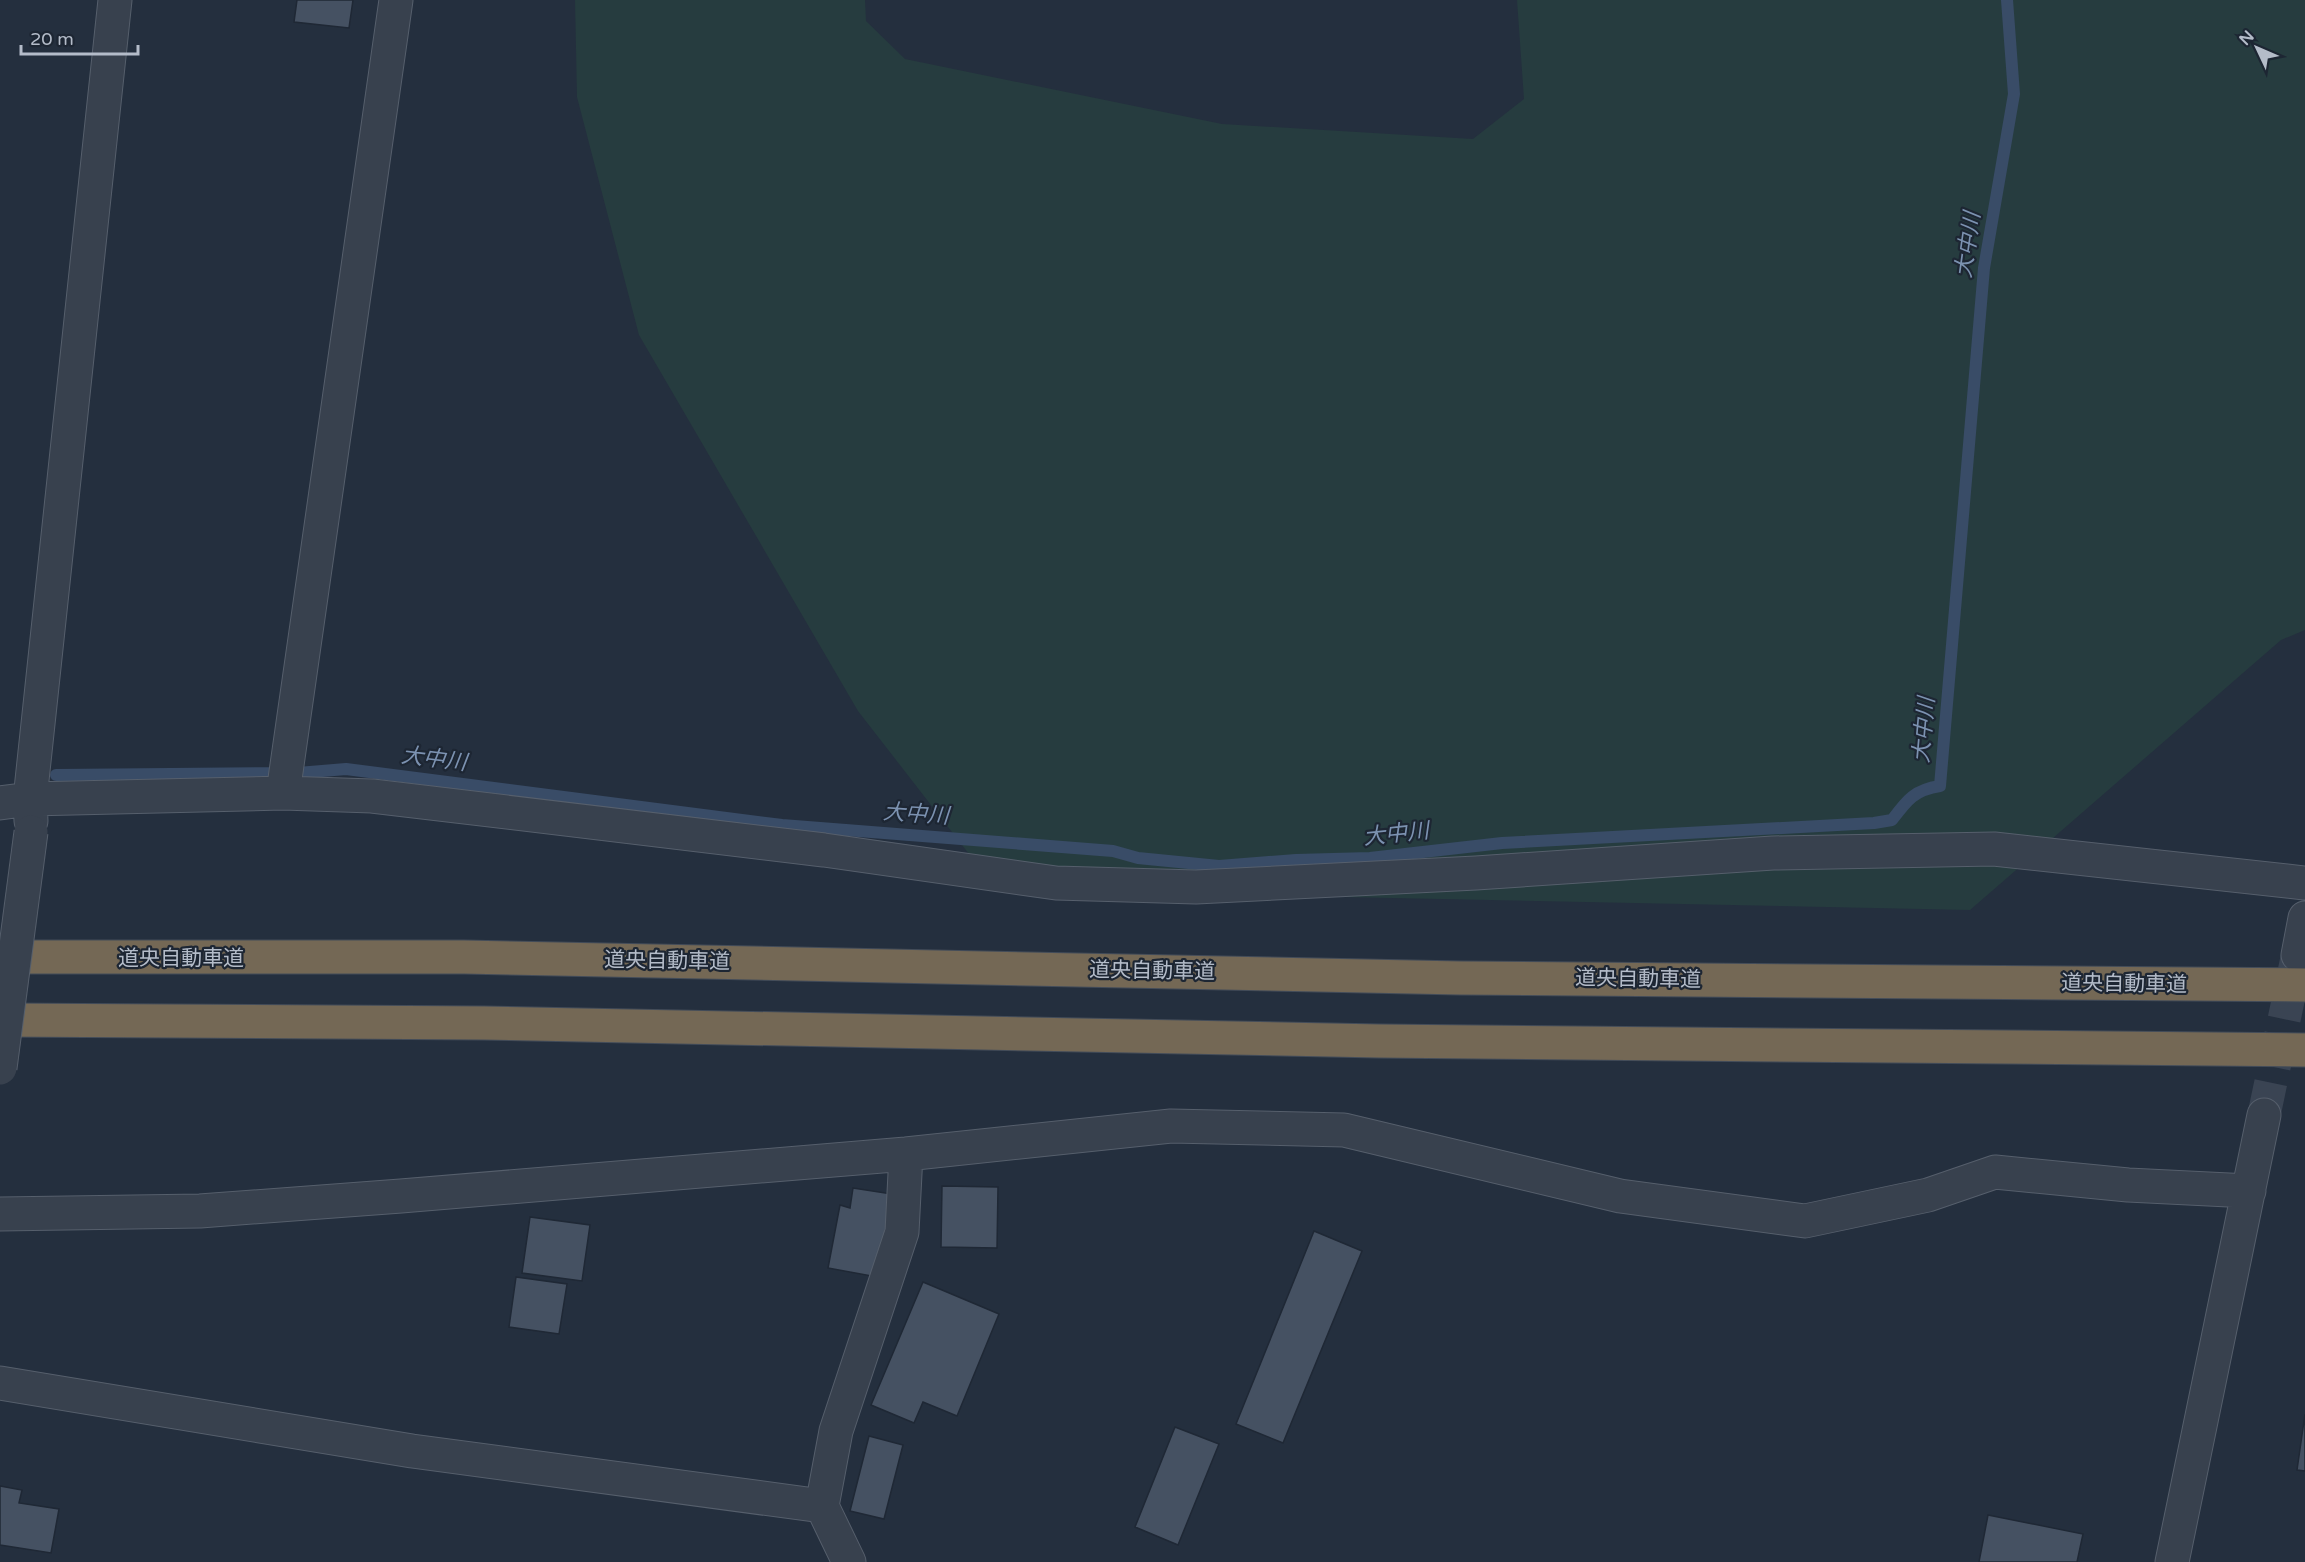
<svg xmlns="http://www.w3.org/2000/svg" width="2305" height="1562" viewBox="0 0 2305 1562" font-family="'Varela Round','Noto Sans JP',sans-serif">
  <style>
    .green { fill: #263c3f }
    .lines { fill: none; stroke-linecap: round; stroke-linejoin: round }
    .stream { stroke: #394c67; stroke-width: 12 }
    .building { fill: #455162; stroke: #1f2835; stroke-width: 1.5 }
    .street-tunnel { stroke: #3a4453; stroke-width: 33; stroke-dasharray: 33 16; stroke-linecap: butt }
    .street-casing { stroke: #565f6c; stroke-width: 35 }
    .highway-casing { stroke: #434c59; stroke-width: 35 }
    .street { stroke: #38414e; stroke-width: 33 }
    .highway { stroke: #746855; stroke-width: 33 }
    .street-bridge-casing { stroke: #565f6c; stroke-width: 35; stroke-linecap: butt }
    .street-bridge { stroke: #38414e; stroke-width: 33 }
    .labels { text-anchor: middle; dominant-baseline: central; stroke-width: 4.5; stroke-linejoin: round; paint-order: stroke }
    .street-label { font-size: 21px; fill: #b4bcc9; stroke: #1d2633 }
    .water-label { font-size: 22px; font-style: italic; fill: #7c92b1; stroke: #1d2633 }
  </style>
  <rect width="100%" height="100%" fill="#242f3e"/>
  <path class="green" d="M 575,0 L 865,0 L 866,21 L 905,59 L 1222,124 L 1473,139 L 1524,99 L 1517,0 L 2305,0 L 2305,630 L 2281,640 L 1970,910 L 1151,893 L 976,863 L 858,711 L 639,335 L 577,97 Z"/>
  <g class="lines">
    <path class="stream" d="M 56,775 L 298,773 L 346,769 L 782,825 L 1113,851 L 1138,858 L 1219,866 L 1296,860 L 1370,858 L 1502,843 L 1874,823 L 1892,820 C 1907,800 1914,790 1940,786 L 1984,268 L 2014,94 L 2007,0"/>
  </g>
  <path class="building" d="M 297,0 L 353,0 L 349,28 L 294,22 Z
    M 942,1186 L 998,1187 L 997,1248 L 941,1247 Z
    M 853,1188 L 892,1194 L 877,1277 L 828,1268 L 840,1205 L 850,1208 Z
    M 530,1217 L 590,1225 L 582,1281 L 522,1273 Z
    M 1314,1231 L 1362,1251 L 1283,1443 L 1236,1424 Z
    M 516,1277 L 567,1284 L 559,1334 L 509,1327 Z
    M 923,1282 L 999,1314 L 957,1416 L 923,1402 L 914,1423 L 871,1405 Z
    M 2305,1414 L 2305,1471 L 2297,1470 Z
    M 1175,1427 L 1219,1444 L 1178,1545 L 1135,1527 Z
    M 869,1436 L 903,1445 L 884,1519 L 850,1511 Z
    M 0,1486 L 22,1490 L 19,1503 L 59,1509 L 51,1553 L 0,1545 Z
    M 1988,1515 L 2083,1534 L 2077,1562 L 1979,1562 Z"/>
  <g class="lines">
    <path class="street-tunnel" d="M 2264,1115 L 2297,958"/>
    <g class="street-casing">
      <path id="street" d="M 283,793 L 396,0
        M 0,803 L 30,799 L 283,793 L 372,796 L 824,850 L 1056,883 L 1196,887 L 1476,873 L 1773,853 L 1994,849 L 2305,883
        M 31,821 L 30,799 L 115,0
        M 2298,955 L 2305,918
        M 0,1214 L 200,1211 L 401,1196 L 906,1154 L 1171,1126 L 1344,1130 L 1620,1196 L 1805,1221 L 1928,1195 L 1995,1172 L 2128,1185 L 2249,1191
        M 0,1383 L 412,1451 L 822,1506
        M 849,1562 L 822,1506 L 836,1431 L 902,1232 L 906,1154
        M 2172,1562 L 2264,1115"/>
    </g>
    <g class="highway-casing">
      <path id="highway" d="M 0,957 L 464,957 L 1460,978 L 2305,985
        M 0,1020 L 484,1023 L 1379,1041 L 2305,1050"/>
    </g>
    <use href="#street" class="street"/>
    <use href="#highway" class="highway"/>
    <g class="street-bridge-casing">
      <path id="street-bridge" d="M 0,1068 L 31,832"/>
    </g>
    <use href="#street-bridge" class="street-bridge"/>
  </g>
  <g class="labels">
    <g class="street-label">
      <text x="181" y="958">道央自動車道</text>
      <text transform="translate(667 961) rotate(1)">道央自動車道</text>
      <text transform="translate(1152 971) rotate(1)">道央自動車道</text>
      <text transform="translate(1638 979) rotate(1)">道央自動車道</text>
      <text transform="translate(2124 984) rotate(1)">道央自動車道</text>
    </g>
    <g class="water-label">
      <text transform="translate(1968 245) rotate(-82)">大中川</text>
      <text transform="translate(1924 730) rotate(-85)">大中川</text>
      <text transform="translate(434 759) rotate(7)">大中川</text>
      <text transform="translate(916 814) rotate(4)">大中川</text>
      <text transform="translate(1396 834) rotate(-6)">大中川</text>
    </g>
  </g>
  <g transform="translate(2257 48) rotate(314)" stroke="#1d2633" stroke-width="4.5" paint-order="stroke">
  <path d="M0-4.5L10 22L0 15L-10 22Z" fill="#b4bcc9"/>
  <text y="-9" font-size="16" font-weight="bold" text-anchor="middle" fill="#b4bcc9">N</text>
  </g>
  <path d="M21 45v9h117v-9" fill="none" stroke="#b4bcc9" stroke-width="3"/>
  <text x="30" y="45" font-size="18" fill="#b4bcc9" stroke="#1d2633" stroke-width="4.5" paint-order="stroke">20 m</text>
</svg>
